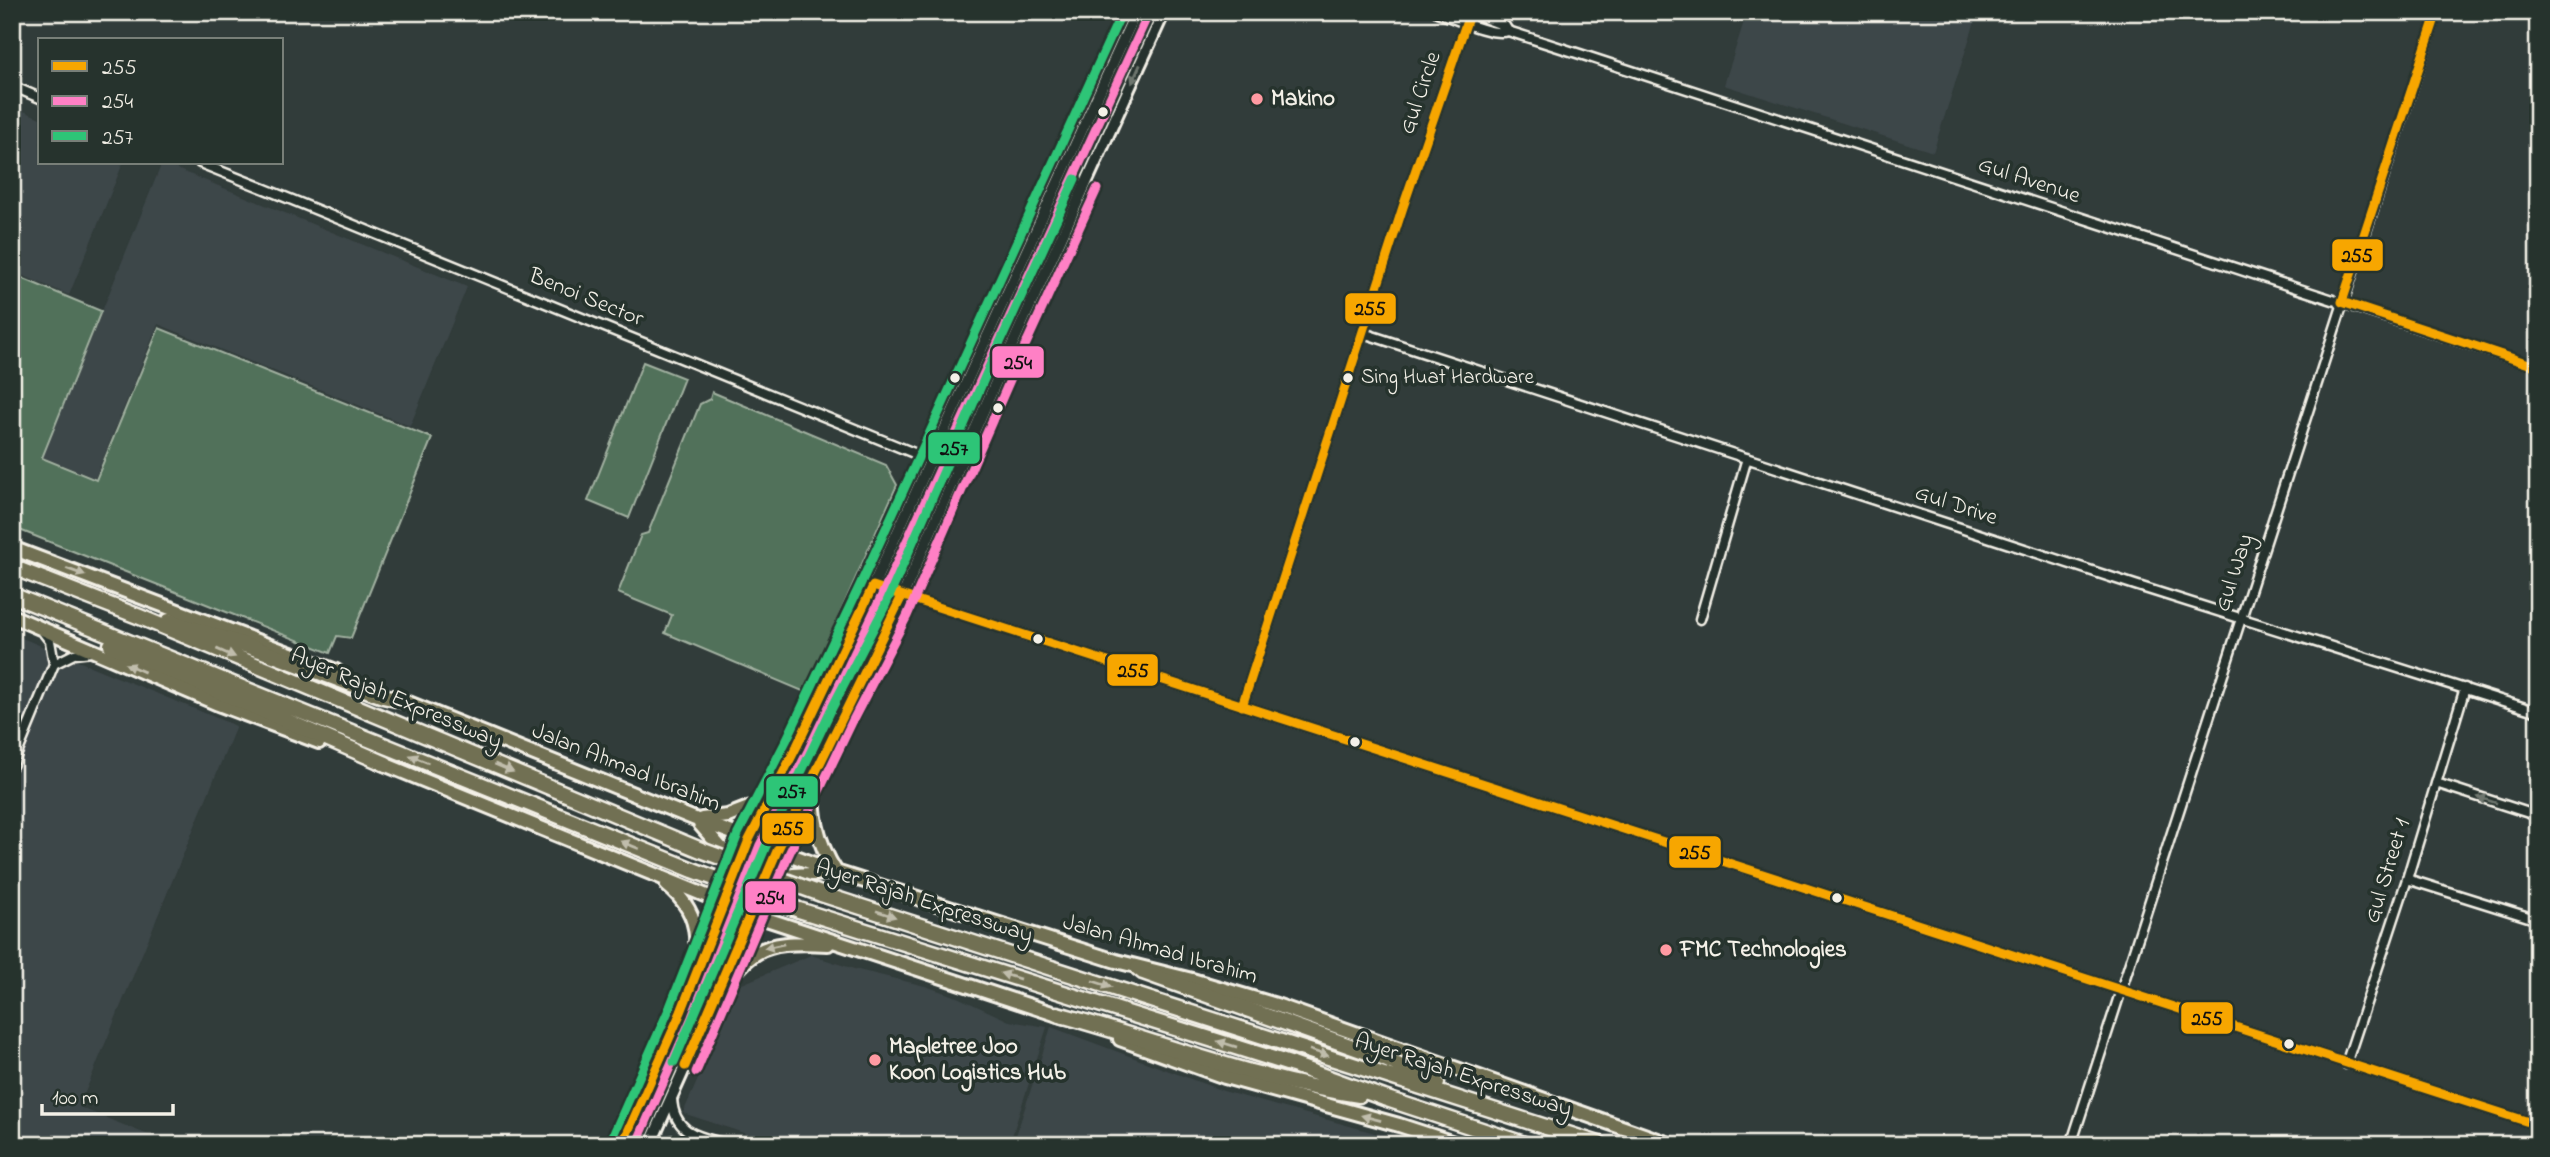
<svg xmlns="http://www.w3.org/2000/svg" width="2550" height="1157" viewBox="0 0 2550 1157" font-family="'Indie Flower',sans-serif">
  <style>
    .built { fill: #3e474a }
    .green { fill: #51715a; stroke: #a2b1a1; stroke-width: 2 }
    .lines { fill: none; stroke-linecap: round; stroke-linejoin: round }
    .minor-casing { stroke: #f4f1e8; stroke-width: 13 }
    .secondary-casing { stroke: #f4f1e8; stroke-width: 16 }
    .primary-casing { stroke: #f4f1e8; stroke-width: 18 }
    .motorway-casing { stroke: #f4f1e8; stroke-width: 19 }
    .minor { stroke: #26332d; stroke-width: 8 }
    .secondary { stroke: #26332d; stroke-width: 10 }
    .primary { stroke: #716f52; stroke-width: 12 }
    .motorway { stroke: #716f52; stroke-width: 14 }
    .motorway-bridge-casing { stroke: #f4f1e8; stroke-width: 19; stroke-linecap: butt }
    .motorway-bridge { stroke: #716f52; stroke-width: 14 }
    .bus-1-casing { stroke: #26332d; stroke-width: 14 }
    .bus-2-casing { stroke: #26332d; stroke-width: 14 }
    .bus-3-casing { stroke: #26332d; stroke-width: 14 }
    .bus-1 { stroke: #f7a600; stroke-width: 9 }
    .bus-2 { stroke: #ff80c5; stroke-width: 9 }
    .bus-3 { stroke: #2dc577; stroke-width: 9 }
    .oneway { fill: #6e766e }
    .oneway2 { fill: #c0bdac }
    .poi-dot { fill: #ff9aa2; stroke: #26332d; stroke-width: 2.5 }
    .bus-dot { fill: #f4f1e8; stroke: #26332d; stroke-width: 2.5 }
    .labels { text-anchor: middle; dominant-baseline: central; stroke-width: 7; stroke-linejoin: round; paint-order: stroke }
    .bus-label { font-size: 21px; fill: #f4f1e8; stroke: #26332d; text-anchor: start }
    .street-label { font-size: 23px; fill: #f4f1e8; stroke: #26332d }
    .poi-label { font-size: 23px; font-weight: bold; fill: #f4f1e8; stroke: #26332d; text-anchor: start }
    .line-badge { stroke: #26332d; stroke-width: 2.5 }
    .pale-badge-label { font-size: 19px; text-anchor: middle; font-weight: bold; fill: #111 }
  </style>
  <rect width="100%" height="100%" fill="#313c3a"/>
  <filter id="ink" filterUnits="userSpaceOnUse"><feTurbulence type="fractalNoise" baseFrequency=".0143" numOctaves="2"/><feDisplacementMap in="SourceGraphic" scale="14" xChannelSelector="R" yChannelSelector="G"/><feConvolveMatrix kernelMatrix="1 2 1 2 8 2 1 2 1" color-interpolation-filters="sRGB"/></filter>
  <g filter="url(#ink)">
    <path class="built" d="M 1747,12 L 1978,12 L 1933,152 L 1724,85 Z
      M 12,106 L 40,118 L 40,163 L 123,163 L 69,295 L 12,271 Z
      M 162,163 L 467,287 L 410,426 L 158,324 L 95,478 L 43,457 Z
      M 12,634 L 236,726 L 79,1107 L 173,1145 L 12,1145 Z
      M 811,955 L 854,969 L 925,986 L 957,997 L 1009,1021 L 1047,1027 L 1009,1145 L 780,1145 L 683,1113 L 740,985 Z
      M 1051,1027 L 1223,1091 L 1418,1145 L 1013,1145 Z"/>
    <path class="green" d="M 12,274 L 101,311 L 42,458 L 96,480 L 159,328 L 432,438 L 351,638 L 337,636 L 330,653 L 12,527 Z
      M 643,362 L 684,378 L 629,518 L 588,501 Z
      M 712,392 L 886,465 L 897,485 L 805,692 L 665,633 L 672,615 L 618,593 L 641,535 L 648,533 L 700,404 L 710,399 Z"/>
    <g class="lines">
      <g class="minor-casing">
        <path id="minor" d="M 1437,12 C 1454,18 1493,37 1508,31 L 1583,55 L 2538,367
          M 1468,12 L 1505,26 L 1508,31
          M 12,86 L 40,98
          M 200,163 C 453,264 705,367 958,471
          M 1363,333 L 2135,585 L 2538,712
          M 873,586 L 2538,1125
          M 1700,619 L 1747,458
          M 54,664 L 74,654 L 91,652
          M 1242,706 L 1403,207 L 1470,12
          M 12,766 L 54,664 L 50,641 L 43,632
          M 2436,783 L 2538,816
          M 2407,879 L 2538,920
          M 2346,1064 L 2407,879 L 2465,688
          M 672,1099 C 674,1135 701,1137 730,1145
          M 657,1145 L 672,1141 L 703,1138
          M 2071,1145 L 2437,12"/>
      </g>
      <g class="secondary-casing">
        <path id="secondary" d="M 765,881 L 842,715 L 896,611 L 1009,352 L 1164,12
          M 694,979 L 749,840 L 797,746 L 872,588 L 1136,12
          M 720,987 L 754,909
          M 622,1145 L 683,1006
          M 650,1145 L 714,1002"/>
      </g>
      <g class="primary-casing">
        <path id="primary" d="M 12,548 L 336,671
          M 12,616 L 218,704 L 319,742
          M 394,697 L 695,819 L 836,872 L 1116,961 L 1192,980 L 1276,1005 L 1672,1145
          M 379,762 L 751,914 L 1064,1017
          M 813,776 C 812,813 816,841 836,872
          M 702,819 L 728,816 L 769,800
          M 700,824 L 735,864 L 753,910
          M 667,885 C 713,922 694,962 681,1012
          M 739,886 L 794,875 L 828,873
          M 711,1008 C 748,950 757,940 828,944
          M 1120,1039 L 1225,1077 L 1399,1125 L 1460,1145"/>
      </g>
      <g class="motorway-casing">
        <path id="motorway" d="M 12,567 L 140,617 L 701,850
          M 12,595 L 693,870
          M 169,621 L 260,650 L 383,696 L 401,700
          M 111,645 L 386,764
          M 821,894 L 1602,1145
          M 799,910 L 1293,1065 L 1384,1098 L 1527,1145
          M 1138,968 L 1143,972 L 1378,1056 L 1437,1083
          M 1057,1014 C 1158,1041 1255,1081 1359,1095"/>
      </g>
      <use href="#minor" class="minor"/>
      <use href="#secondary" class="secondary"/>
      <use href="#primary" class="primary"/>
      <use href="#motorway" class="motorway"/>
      <g class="motorway-bridge-casing">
        <path id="motorway-bridge" d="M 701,850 L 821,894
          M 693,870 L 799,910"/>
      </g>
      <use href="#motorway-bridge" class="motorway-bridge"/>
      <g class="bus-1-casing">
        <path id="bus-1" d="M 2437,12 L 2342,302 L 2538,367
          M 1242,706 L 1403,207 L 1470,12
          M 685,1066 L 777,851 L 902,596
          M 622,1145 L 681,1012 L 749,840 L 797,746 L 873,586 L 2538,1125"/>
      </g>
      <g class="bus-2-casing">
        <path id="bus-2" d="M 696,1072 L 788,856 L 853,720 L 907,616 L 1020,357 L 1097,189
          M 636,1145 L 692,1017 L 760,845 L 808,751 L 883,593 L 1147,17"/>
      </g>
      <g class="bus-3-casing">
        <path id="bus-3" d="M 674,1062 L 766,846 L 831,710 L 885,606 L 998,347 L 1075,179
          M 611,1140 L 670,1007 L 738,834 L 786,741 L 861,583 L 1122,12"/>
      </g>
      <use href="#bus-1" class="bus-1"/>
      <use href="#bus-2" class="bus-2"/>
      <use href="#bus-3" class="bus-3"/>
    </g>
    <defs><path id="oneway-solid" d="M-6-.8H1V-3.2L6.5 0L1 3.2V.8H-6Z" transform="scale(1.75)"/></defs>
    <g class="oneway">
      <use href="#oneway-solid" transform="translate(1136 74) rotate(114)"/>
      <use href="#oneway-solid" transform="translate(2487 800) rotate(-162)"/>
    </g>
    <g class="oneway2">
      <use href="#oneway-solid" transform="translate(76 572) rotate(20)"/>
      <use href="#oneway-solid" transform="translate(226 653) rotate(23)"/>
      <use href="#oneway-solid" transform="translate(135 668) rotate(-157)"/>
      <use href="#oneway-solid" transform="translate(419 759) rotate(-158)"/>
      <use href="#oneway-solid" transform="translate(504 768) rotate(23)"/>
      <use href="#oneway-solid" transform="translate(630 845) rotate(-158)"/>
      <use href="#oneway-solid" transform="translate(886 914) rotate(18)"/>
      <use href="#oneway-solid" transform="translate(774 946) rotate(168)"/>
      <use href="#oneway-solid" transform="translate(1010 976) rotate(-163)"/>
      <use href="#oneway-solid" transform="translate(1102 984) rotate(18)"/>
      <use href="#oneway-solid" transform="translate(1227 1044) rotate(-163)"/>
      <use href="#oneway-solid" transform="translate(1319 1053) rotate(18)"/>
      <use href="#oneway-solid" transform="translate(1371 1118) rotate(-165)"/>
    </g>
  </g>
  <g class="poi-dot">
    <circle cx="1257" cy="99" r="7"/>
    <circle cx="1666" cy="950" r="7"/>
    <circle cx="875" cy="1060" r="7"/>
  </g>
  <g class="bus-dot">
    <circle cx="1103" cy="112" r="6"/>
    <circle cx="955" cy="378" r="6"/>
    <circle cx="1348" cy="378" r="6"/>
    <circle cx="998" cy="408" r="6"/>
    <circle cx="1038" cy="639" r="6"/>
    <circle cx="1355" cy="742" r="6"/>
    <circle cx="1837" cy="898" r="6"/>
    <circle cx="2289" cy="1044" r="6"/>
  </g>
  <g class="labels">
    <g class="bus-label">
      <text x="1361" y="378">Sing Huat Hardware</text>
    </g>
    <g class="street-label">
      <text transform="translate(1421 93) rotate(-71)">Gul Circle</text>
      <text transform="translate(2029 181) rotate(18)">Gul Avenue</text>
      <text transform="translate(586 298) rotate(22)">Benoi Sector</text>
      <text transform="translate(1956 506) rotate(18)">Gul Drive</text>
      <text transform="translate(2235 573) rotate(-72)">Gul Way</text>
      <text transform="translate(396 699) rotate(23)">Ayer Rajah Expressway</text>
      <text transform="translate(626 768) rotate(22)">Jalan Ahmad Ibrahim</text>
      <text transform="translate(2388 871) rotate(-73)">Gul Street 1</text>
      <text transform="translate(924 902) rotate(18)">Ayer Rajah Expressway</text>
      <text transform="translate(1160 950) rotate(16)">Jalan Ahmad Ibrahim</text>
      <text transform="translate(1463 1076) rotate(18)">Ayer Rajah Expressway</text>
    </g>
    <g class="poi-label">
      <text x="1271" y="99">Makino</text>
      <text x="1680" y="950">FMC Technologies</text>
      <text x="889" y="1047">Mapletree Joo<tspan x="889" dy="26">Koon Logistics Hub</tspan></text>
    </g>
  </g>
  <g class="line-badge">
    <rect x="2331" y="238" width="53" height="34" rx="7" fill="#f7a600"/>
    <rect x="1344" y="292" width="53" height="33" rx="7" fill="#f7a600"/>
    <rect x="991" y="345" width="54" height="34" rx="7" fill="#ff80c5"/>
    <rect x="927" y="431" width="54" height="34" rx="7" fill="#2dc577"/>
    <rect x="1106" y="653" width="53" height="34" rx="7" fill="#f7a600"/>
    <rect x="765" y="775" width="54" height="33" rx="7" fill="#2dc577"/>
    <rect x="761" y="812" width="54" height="33" rx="7" fill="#f7a600"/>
    <rect x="1668" y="835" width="54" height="34" rx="7" fill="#f7a600"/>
    <rect x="744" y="880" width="53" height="34" rx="7" fill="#ff80c5"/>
    <rect x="2180" y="1001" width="54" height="34" rx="7" fill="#f7a600"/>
  </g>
  <g class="pale-badge-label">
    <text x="2357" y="262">255</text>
    <text x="1370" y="315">255</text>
    <text x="1018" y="369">254</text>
    <text x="954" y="455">257</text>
    <text x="1133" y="677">255</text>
    <text x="792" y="798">257</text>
    <text x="788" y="835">255</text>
    <text x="1695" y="859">255</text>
    <text x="770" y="904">254</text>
    <text x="2207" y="1025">255</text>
  </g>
  <rect width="2550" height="1157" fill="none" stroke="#26332d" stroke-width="42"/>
  <rect x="21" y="21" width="2508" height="1115" fill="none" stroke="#f4f1e8" stroke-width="2.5" filter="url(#ink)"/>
  <rect x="38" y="38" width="245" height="126" fill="#26332d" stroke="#787f78" stroke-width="2"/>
  <rect x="52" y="61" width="35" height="10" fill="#f7a600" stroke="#787f78" stroke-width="2"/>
  <text x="102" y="74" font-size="21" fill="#f4f1e8">255</text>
  <rect x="52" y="96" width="35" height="10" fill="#ff80c5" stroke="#787f78" stroke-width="2"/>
  <text x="102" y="108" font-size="21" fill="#f4f1e8">254</text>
  <rect x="52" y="131" width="35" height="10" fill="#2dc577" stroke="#787f78" stroke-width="2"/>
  <text x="102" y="144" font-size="21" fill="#f4f1e8">257</text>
  <path d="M42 1104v10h131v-10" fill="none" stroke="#f4f1e8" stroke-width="3.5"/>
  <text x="52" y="1104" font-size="21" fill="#f4f1e8" stroke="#26332d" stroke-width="5" paint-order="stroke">100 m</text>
</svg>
